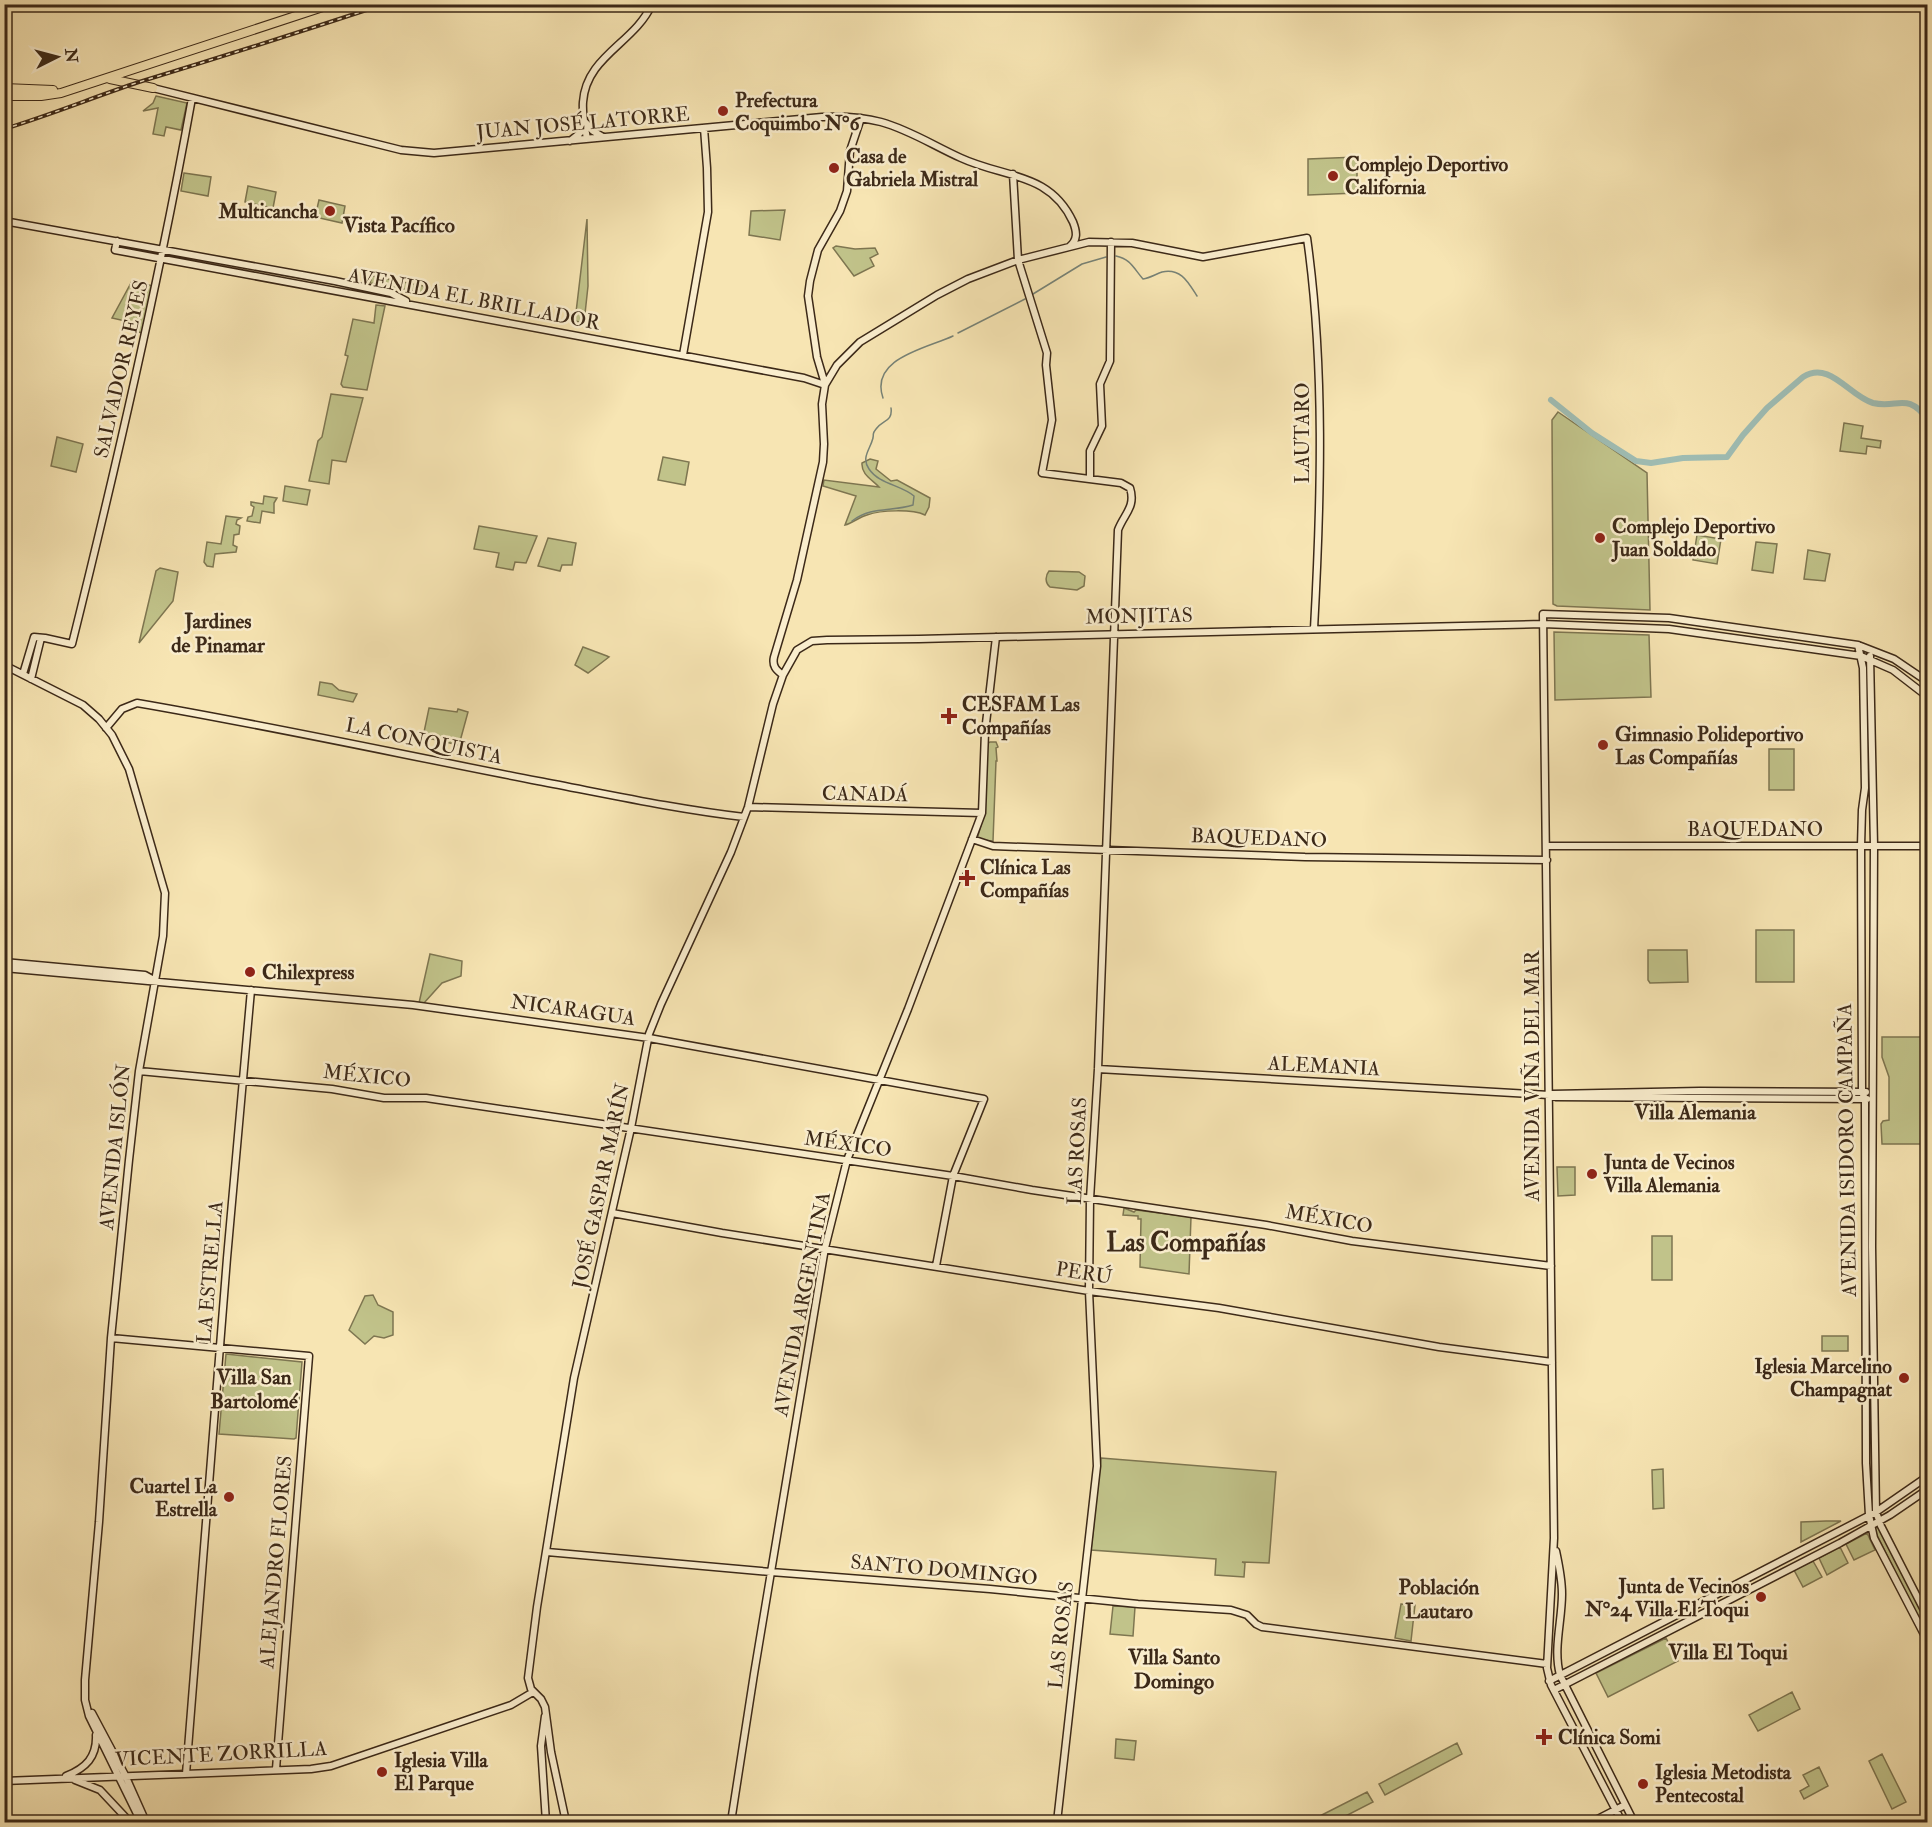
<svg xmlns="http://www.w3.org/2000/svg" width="1932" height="1827" viewBox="0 0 1932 1827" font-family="'IM FELL Double Pica',serif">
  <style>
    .green { fill: #c1c38a; stroke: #7e7651; stroke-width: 1.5 }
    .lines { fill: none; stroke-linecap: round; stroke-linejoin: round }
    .stream { stroke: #778276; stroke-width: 1.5 }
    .canal { stroke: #9fbdb4; stroke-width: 6 }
    .secondary-casing { stroke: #3c2918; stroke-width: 9 }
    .highway-casing { stroke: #3c2918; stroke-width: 10 }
    .secondary { stroke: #faeece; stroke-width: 6 }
    .highway { stroke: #f7e5b3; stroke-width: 8 }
    .rail-casing { stroke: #3c2918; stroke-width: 4 }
    .rail { stroke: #faeece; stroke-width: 1.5; stroke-dasharray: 4.5; stroke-linecap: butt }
    .poi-dot { fill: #8f2418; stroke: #faeece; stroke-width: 2 }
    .labels { text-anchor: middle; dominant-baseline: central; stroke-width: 5; stroke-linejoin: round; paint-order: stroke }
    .poi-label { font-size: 20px; font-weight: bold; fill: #3c2918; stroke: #faeece; text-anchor: start }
    .street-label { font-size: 20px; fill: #3c2918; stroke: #faeece }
    .neighbourhood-label { font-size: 21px; font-weight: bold; fill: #3c2918; stroke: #faeece }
    .district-label { font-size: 26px; font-weight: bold; fill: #3c2918; stroke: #faeece }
  </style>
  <rect width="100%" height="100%" fill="#f7e5b3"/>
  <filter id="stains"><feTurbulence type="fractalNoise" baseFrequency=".00333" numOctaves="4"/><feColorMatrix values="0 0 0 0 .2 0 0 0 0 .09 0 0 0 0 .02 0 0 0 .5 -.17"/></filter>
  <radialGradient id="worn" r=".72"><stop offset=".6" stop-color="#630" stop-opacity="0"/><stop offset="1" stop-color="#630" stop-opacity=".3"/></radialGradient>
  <path class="green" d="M 156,96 L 187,103 L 181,130 L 166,127 L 164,136 L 153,134 L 158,108 L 143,111 L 153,103 Z
    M 1357,157 L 1357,193 L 1308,195 L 1308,159 Z
    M 184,173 L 211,177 L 208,196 L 181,191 Z
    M 248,186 L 276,192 L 273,208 L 245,202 Z
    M 319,200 L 345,206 L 342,223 L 315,217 Z
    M 785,210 L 780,240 L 749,235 L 751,211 Z
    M 587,219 L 588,286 L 584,323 L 575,321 Z
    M 836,246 L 855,249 L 875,248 L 878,254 L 870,258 L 874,266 L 854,276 L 833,248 Z
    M 372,276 L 424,286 L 424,293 L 370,283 Z
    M 132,281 L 153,286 L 143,333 L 129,330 L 130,322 L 112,318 Z
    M 376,305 L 385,306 L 367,390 L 343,387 L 341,384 L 348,356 L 345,355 L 353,319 L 374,323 Z
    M 331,394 L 363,398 L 346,462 L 332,460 L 329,484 L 309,481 L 318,441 L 322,437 Z
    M 1558,412 L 1647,473 L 1650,610 L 1557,606 L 1553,604 L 1552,420 Z
    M 1844,423 L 1863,426 L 1861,438 L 1881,441 L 1880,448 L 1867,446 L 1866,454 L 1840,451 Z
    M 57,437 L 83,444 L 76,472 L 51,466 Z
    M 663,457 L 689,462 L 685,485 L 658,480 Z
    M 870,459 L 878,461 L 876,469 L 891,481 L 897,480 L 930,498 L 929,507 L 925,515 C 912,509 881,510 867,515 C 859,517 853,523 845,525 L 856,496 L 823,486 L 824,480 L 879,487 C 873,480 861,475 862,463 Z
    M 285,486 L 310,490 L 307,505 L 283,501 Z
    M 264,496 L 277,498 L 274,503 L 274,513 L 262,511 L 260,523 L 247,521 L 248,517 L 252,516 L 254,507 L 251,505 L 251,502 L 263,504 Z
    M 226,516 L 241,518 L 237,520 L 236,524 L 240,526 L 239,534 L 234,535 L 233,545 L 237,547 L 236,552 L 215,554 L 213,567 L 207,566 L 204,562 L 207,542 L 221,544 Z
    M 479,526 L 537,536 L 526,563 L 515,562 L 513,570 L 496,567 L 499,553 L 474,549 Z
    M 1697,535 L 1721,539 L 1717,564 L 1693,560 Z
    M 548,538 L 576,543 L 572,565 L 562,565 L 560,571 L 538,566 Z
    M 1756,542 L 1777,544 L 1773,573 L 1752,570 Z
    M 1808,550 L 1830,554 L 1825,581 L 1804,579 Z
    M 160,568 L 178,572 L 173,601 L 139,643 L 156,571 Z
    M 1049,571 L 1079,572 L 1085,576 L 1084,586 L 1077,590 L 1050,587 C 1045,583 1045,576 1049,571 Z
    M 1554,632 L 1649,635 L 1651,697 L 1555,700 Z
    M 583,647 L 607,656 L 609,657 L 588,673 L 575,665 Z
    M 320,682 L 332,684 L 339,690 L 357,694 L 353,702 L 318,695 Z
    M 429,708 L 457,712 L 458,709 L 468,712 L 459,745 L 423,737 Z
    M 990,742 L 996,742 L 998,747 L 996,748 L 997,761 L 996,761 L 993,841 L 981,840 L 978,836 L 985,810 L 987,744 Z
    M 1769,749 L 1794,749 L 1794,790 L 1769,790 Z
    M 1756,930 L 1794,930 L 1794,982 L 1756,982 Z
    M 1648,950 L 1687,950 L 1688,982 L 1650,983 L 1648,980 Z
    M 430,954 L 462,961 L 461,976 L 442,983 L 424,1003 L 419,1003 Z
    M 1882,1037 L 1927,1037 L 1927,1144 L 1882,1144 L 1881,1124 L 1883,1121 L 1889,1120 L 1889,1077 L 1882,1057 Z
    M 1557,1167 L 1575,1167 L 1575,1195 L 1558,1196 Z
    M 1124,1208 L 1134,1212 L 1136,1210 L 1191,1217 L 1189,1274 L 1140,1267 L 1141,1219 L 1138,1219 L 1138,1216 L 1123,1215 Z
    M 1652,1236 L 1672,1236 L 1672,1280 L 1652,1280 Z
    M 373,1295 L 378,1305 L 393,1312 L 393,1335 L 384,1338 L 374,1336 L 365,1344 L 349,1330 L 365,1296 Z
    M 1822,1336 L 1848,1336 L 1848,1351 L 1822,1351 Z
    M 226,1354 L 302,1362 L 296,1438 L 294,1439 L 219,1434 Z
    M 1101,1458 L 1276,1472 L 1269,1563 L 1242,1562 L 1245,1563 L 1244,1577 L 1215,1575 L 1216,1559 L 1091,1550 Z
    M 1663,1469 L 1664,1508 L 1653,1509 L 1652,1470 Z
    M 1826,1521 L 1841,1521 L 1801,1542 L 1801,1522 Z
    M 1878,1527 L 1927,1621 L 1927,1635 L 1875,1531 L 1874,1528 Z
    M 1867,1533 L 1875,1550 L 1854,1560 L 1846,1544 Z
    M 1840,1547 L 1848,1563 L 1827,1575 L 1819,1558 Z
    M 1813,1561 L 1822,1577 L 1803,1587 L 1794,1570 Z
    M 1401,1604 L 1415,1605 L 1411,1641 L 1395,1638 Z
    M 1113,1606 L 1135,1607 L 1133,1636 L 1110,1634 Z
    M 1666,1638 L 1678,1661 L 1608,1697 L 1596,1673 Z
    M 1792,1692 L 1800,1709 L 1758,1731 L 1749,1715 Z
    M 1116,1739 L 1136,1741 L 1134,1760 L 1115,1758 Z
    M 1457,1743 L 1462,1754 L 1385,1795 L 1379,1784 Z
    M 1882,1754 L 1906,1802 L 1892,1809 L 1869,1761 Z
    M 1819,1767 L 1828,1786 L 1804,1799 L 1800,1791 L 1809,1786 L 1803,1775 Z
    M 1367,1792 L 1373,1802 L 1334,1822 L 1308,1822 Z"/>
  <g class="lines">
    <path class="stream" d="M 1116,256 C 1131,259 1134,269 1143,279 C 1150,278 1156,274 1162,272 C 1181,268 1188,282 1197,296
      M 1033,294 L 1082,264 L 1106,257
      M 958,333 L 1025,299
      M 883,398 C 869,358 928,348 953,336
      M 852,521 C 872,506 891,512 913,505 L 914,496 C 901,485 879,484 869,469 C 861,457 870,450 873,438 C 874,432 872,434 876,429 C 882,420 893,422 891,408
      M 4,1706 L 8,1766
      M 9,1785 L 12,1822"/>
    <path class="canal" d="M 1551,400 L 1592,433 L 1636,461 L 1651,463 L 1683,458 L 1727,457 L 1743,435 L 1767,408 L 1803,377 C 1830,360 1849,396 1873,403 C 1898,409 1907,391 1928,420"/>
    <g class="secondary-casing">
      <path id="secondary" d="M 153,88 L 401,150 L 434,153 L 822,117 C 842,116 862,117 881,122 C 910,130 934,146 961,158 C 1004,178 1050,172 1073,222 C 1077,232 1078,240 1069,247
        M 586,123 L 593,131 L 603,137
        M 587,139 C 585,127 582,114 583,102 C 586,56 635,43 652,4
        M 570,141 L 580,133 L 583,124
        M 1013,174 L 1018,260 L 1047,353 L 1046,365 L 1052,420 L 1042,473 L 1121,483 L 1130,488 C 1136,507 1124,514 1118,530 L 1098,1069 L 1090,1199 L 1089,1291 L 1097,1466 L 1057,1822
        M 4,221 L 335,281 L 391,293 L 406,301
        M 117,241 L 115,250 L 804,378 L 825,385
        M 683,355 L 708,212 L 707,168 L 704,128
        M 825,384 L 817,357 L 808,296 L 810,281 L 818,250 L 840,211 L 847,191 L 850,151 L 861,118
        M 1090,478 L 1090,451 L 1102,426 L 1100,384 L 1110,361 L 1111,242
        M 1858,645 L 1863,668 L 1865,788 L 1862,810 L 1861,846 L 1862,1092 L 1865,1099 L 1865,1110 L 1866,1463 L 1869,1515 L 1874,1538 L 1928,1642
        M 1870,656 L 1874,846 L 1872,1247 L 1876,1512 L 1881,1526 L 1928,1618
        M 4,665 L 83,705 L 99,719 L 112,735 L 129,769 L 165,893 L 163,936 L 139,1071 L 129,1160 L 111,1338 L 99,1522 L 85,1680 L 85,1700 L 89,1716 L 141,1822
        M 23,674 L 34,637 L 45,638 L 72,644 C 117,463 159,282 192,98
        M 783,675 C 776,670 772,666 774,657 L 797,580 L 823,462 L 824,444 L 822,404 L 825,385 L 837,365 L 860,342 L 937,295 L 968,279 L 1018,260 L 1081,244 L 1089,242 L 1132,243 L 1203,257 L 1307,238 C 1325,366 1321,501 1314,629
        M 31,679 L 41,638
        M 106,728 L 122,709 L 137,703 C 271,726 404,755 538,781 C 607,794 675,809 744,817
        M 748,807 L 982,813
        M 972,839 L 993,846 L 1305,857 L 1547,860
        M 1547,846 L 1928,846
        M 4,962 L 145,975 L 154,980
        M 4,968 L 413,1005 L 649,1038 L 984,1099 L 953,1176 L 936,1266
        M 1098,1069 L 1549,1095 L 1556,1097 L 1867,1099
        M 139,1071 L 332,1089 L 384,1098 L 426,1098 L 953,1176 L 1032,1190 L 1266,1225 L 1352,1241 L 1551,1266
        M 1552,1094 L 1700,1091 L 1866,1092
        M 612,1213 L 722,1233 L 1089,1291 L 1219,1308 L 1439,1347 L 1552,1362
        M 111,1338 L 309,1356 L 276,1769
        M 1556,1551 C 1559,1565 1562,1579 1562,1594 C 1562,1621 1553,1649 1560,1675 L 1634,1822
        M 547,1552 L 771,1572 L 990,1589 L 1138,1604 L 1231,1610 L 1247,1615 L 1256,1624 L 1262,1627 L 1547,1664
        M 1549,1681 L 1876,1512 L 1928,1476
        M 1554,1690 L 1840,1543 L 1890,1515 L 1928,1489
        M 92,1713 L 125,1775 L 146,1822
        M 545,1716 L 541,1746 L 546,1822
        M 186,1774 L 227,1258 L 251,990
        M 66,1776 C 86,1768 97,1757 96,1735
        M 75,1780 L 100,1790 L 130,1822
        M 4,1781 L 311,1769 L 331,1766 L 511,1705 L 533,1692
        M 566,1822 L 551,1752 L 545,1707 L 541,1699 L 531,1689 L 528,1678 L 537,1607 L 574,1378 L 631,1128 L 649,1034 L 661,1004 L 731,852 L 748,807 L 773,704 L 783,675 L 797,650 L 812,641 L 827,640 L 919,639 L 1543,624 L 1669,629 L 1861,656 L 1893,670 L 1928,697
        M 731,1822 L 754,1674 L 825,1248 L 847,1160 L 908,1009 L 982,813 L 985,732 L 996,637
        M 1592,1822 L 1625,1805
        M 1622,1822 L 1551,1685 L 1547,1668 L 1554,1538 L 1543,614 L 1669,618 L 1858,645 L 1894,659 L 1928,682"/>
    </g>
    <g class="highway-casing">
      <path id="highway" d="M 110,79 L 153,88
        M 4,88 L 53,90
        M 4,96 L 41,96 L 61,93 L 332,4"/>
    </g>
    <use href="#secondary" class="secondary"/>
    <use href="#highway" class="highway"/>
    <g class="rail-casing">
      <path id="rail" d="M 4,129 C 50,115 94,97 139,82 C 221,57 303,31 385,4"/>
    </g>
    <use href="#rail" class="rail"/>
  </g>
  <g class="poi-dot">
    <circle cx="723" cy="111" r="6"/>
    <circle cx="834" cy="168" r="6"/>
    <circle cx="1333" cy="176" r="6"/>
    <circle cx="330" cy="211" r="6"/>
    <circle cx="1600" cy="538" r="6"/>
    <path d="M946 707h6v6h6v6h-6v6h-6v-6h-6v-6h6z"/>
    <circle cx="1603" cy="745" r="6"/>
    <path d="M964 869h6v6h6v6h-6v6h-6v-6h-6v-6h6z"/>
    <circle cx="250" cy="972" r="6"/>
    <circle cx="1592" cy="1174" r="6"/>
    <circle cx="1904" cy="1378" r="6"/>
    <circle cx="229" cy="1497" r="6"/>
    <circle cx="1761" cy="1597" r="6"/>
    <path d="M1541 1728h6v6h6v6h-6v6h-6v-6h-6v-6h6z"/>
    <circle cx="382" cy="1772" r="6"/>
    <circle cx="1643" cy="1784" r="6"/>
  </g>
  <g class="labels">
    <g class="poi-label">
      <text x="735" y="100">Prefectura<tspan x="735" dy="23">Coquimbo N°6</tspan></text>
      <text x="846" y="156">Casa de<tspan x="846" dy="23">Gabriela Mistral</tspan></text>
      <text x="1345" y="164">Complejo Deportivo<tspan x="1345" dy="23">California</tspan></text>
      <text x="318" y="211" text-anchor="end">Multicancha</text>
      <text x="1612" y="526">Complejo Deportivo<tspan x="1612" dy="23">Juan Soldado</tspan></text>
      <text x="962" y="704">CESFAM Las<tspan x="962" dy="23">Compañías</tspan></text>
      <text x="1615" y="734">Gimnasio Polideportivo<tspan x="1615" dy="23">Las Compañías</tspan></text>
      <text x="980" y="867">Clínica Las<tspan x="980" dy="23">Compañías</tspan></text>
      <text x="262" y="972">Chilexpress</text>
      <text x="1604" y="1162">Junta de Vecinos<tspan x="1604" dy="23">Villa Alemania</tspan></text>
      <text x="1892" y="1366" text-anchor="end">Iglesia Marcelino<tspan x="1892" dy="23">Champagnat</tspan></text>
      <text x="217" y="1486" text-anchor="end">Cuartel La<tspan x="217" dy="23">Estrella</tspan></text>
      <text x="1749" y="1586" text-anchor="end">Junta de Vecinos<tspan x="1749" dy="23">N°24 Villa El Toqui</tspan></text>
      <text x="1558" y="1737">Clínica Somi</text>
      <text x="394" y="1760">Iglesia Villa<tspan x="394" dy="23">El Parque</tspan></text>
      <text x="1655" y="1772">Iglesia Metodista<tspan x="1655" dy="23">Pentecostal</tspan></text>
    </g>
    <g class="street-label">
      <text transform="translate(583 123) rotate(-5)">JUAN JOSÉ LATORRE</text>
      <text transform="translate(474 299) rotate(11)">AVENIDA EL BRILLADOR</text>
      <text transform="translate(121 369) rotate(-77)">SALVADOR REYES</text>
      <text transform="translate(1302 433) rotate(-90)">LAUTARO</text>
      <text transform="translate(1139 616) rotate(-1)">MONJITAS</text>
      <text transform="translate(424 741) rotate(12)">LA CONQUISTA</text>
      <text transform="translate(865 794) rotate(1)">CANADÁ</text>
      <text x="1755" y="829">BAQUEDANO</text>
      <text transform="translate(1259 838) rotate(2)">BAQUEDANO</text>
      <text transform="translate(573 1010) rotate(8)">NICARAGUA</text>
      <text transform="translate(1324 1066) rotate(3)">ALEMANIA</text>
      <text transform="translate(367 1076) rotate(6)">MÉXICO</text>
      <text transform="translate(1532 1076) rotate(-90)">AVENIDA VIÑA DEL MAR</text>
      <text transform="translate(848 1144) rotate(8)">MÉXICO</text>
      <text transform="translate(115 1147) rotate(-84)">AVENIDA ISLÓN</text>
      <text transform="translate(1847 1150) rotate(-91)">AVENIDA ISIDORO CAMPAÑA</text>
      <text transform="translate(1077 1151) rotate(-87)">LAS ROSAS</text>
      <text transform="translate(601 1186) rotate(-78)">JOSÉ GASPAR MARÍN</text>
      <text transform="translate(1329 1219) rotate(10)">MÉXICO</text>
      <text transform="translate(210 1272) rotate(-85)">LA ESTRELLA</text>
      <text transform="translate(1084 1273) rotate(9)">PERÚ</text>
      <text transform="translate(802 1304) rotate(-79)">AVENIDA ARGENTINA</text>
      <text transform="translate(276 1562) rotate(-85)">ALEJANDRO FLORES</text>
      <text transform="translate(944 1570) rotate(5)">SANTO DOMINGO</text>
      <text transform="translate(1061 1635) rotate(-84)">LAS ROSAS</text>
      <text transform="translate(221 1754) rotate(-3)">VICENTE ZORRILLA</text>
    </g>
    <g class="neighbourhood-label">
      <text x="399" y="225">Vista Pacífico</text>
      <text x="218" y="621">Jardines<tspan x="218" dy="24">de Pinamar</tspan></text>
      <text x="1695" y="1112">Villa Alemania</text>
      <text x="254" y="1377">Villa San<tspan x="254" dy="24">Bartolomé</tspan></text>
      <text x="1439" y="1587">Población<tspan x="1439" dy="24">Lautaro</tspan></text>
      <text x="1728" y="1652">Villa El Toqui</text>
      <text x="1174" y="1657">Villa Santo<tspan x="1174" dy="24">Domingo</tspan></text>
    </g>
    <g class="district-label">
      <text x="1186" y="1243">Las Compañías</text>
    </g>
  </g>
  <rect width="1932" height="1827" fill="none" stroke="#f7e5b3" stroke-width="24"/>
  <rect x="6" y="6" width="1920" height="1815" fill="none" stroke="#3c2918" stroke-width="3"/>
  <rect x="12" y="12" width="1908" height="1803" fill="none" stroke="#3c2918" stroke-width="1.5"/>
  <g transform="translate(57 57) rotate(84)" stroke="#faeece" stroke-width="4.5" paint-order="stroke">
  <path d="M0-4.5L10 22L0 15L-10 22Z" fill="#3c2918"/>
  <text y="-9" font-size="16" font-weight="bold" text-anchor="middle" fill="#3c2918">N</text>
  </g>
  <rect width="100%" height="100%" filter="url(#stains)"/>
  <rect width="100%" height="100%" fill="url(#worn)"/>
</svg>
